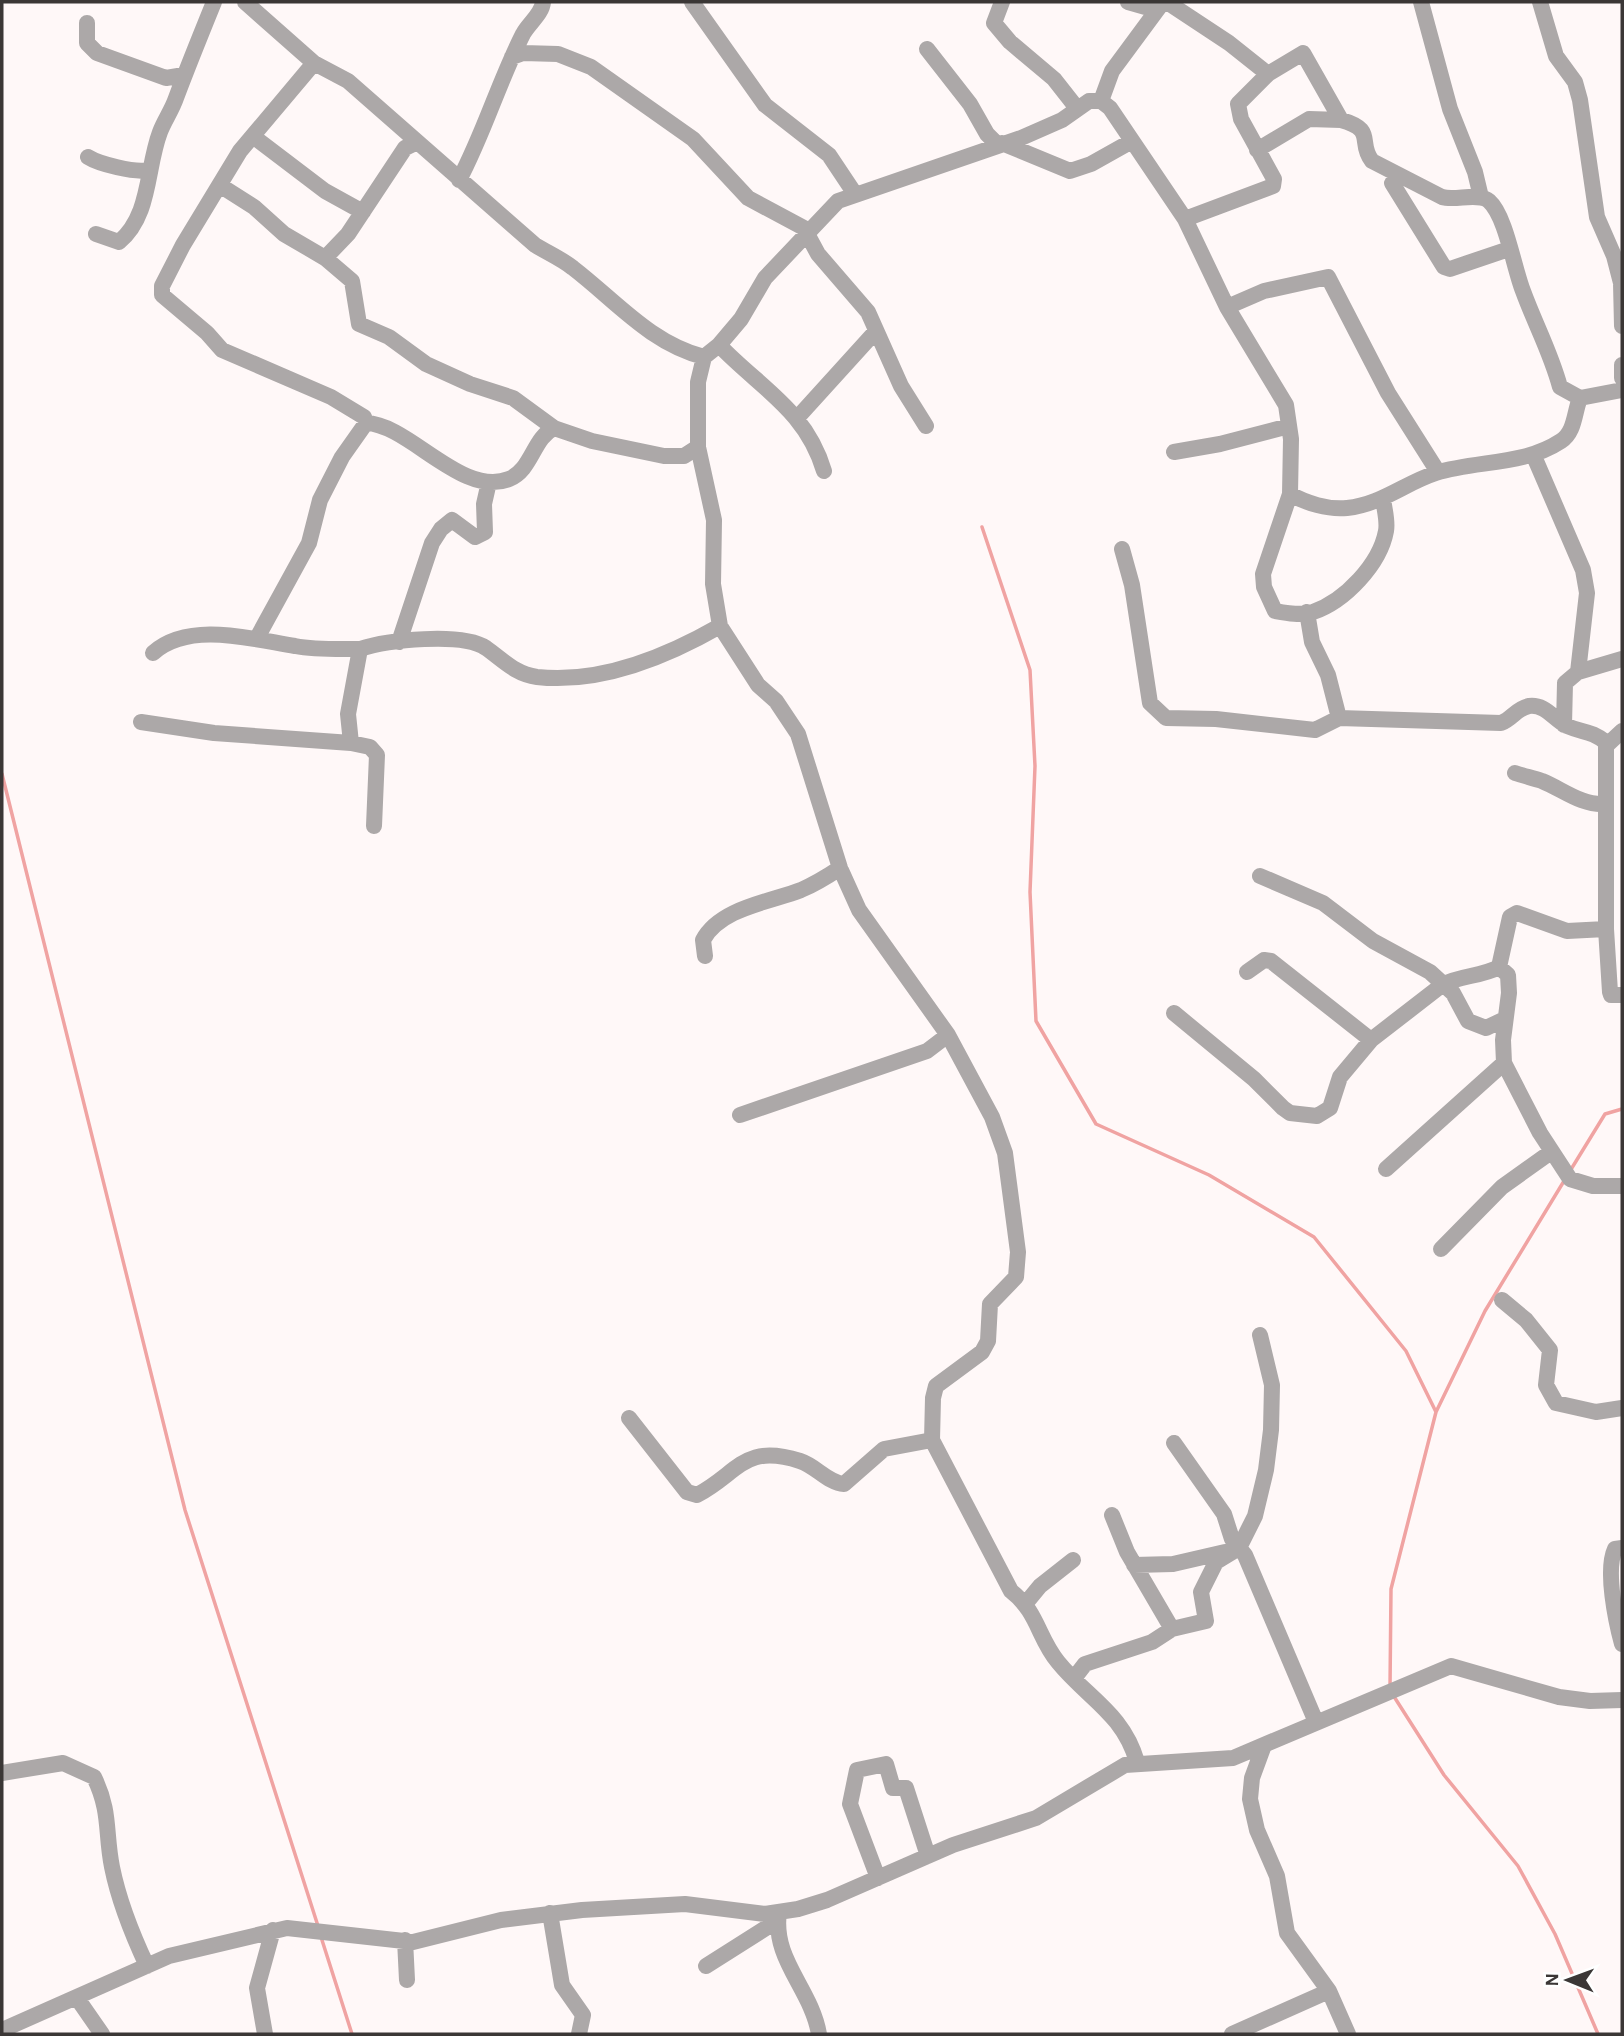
<svg xmlns="http://www.w3.org/2000/svg" width="1624" height="2036" viewBox="0 0 1624 2036" font-family="'Alegreya Sans',sans-serif">
  <style>
    .lines { fill: none; stroke-linecap: round; stroke-linejoin: round }
    .stream { stroke: #f0a3a2; stroke-width: 3.5 }
    .minor { stroke: #aca8a8; stroke-width: 16 }
  </style>
  <rect width="100%" height="100%" fill="#fff8f8"/>
  <g class="lines">
    <path class="stream" d="M 982,527 L 1030,670 L 1035,766 L 1030,892 L 1036,1021 L 1096,1124 L 1209,1175 L 1314,1237 L 1406,1351 L 1436,1412 L 1391,1589 L 1390,1688
      M 2,774 L 185,1510 L 318,1926
      M 1570,1171 L 1605,1114 L 1622,1109
      M 1436,1412 L 1485,1311 L 1564,1181
      M 1393,1695 L 1444,1775 L 1518,1866 L 1555,1934 L 1598,2034
      M 321,1937 L 352,2034"/>
    <path class="minor" d="M 245,2 L 314,63 L 348,81 L 535,245 C 548,253 562,259 573,268 C 616,301 650,343 704,357
      M 692,2 L 765,105 L 829,155 L 855,194
      M 1002,2 L 994,23 L 1010,42 L 1054,79 L 1076,107
      M 1128,2 L 1156,10
      M 1167,2 L 1229,43 L 1268,74 L 1303,53 L 1341,120 C 1377,130 1357,142 1372,161 L 1442,197 C 1455,201 1479,192 1489,201 C 1506,216 1514,269 1523,291 C 1535,324 1551,353 1560,387 L 1580,398
      M 1421,2 L 1450,109 L 1475,172 L 1481,197
      M 1540,2 L 1556,56 L 1575,82 L 1580,100 L 1597,217 L 1614,256 L 1621,283 L 1622,326
      M 87,23 L 87,43 L 97,53 L 166,78 L 184,75
      M 927,49 L 970,104 L 987,134 L 998,145
      M 512,57 L 523,53 L 558,54 L 591,67 L 693,139 L 748,198 L 804,228 L 818,254 L 868,312 L 901,386 L 926,426
      M 314,63 L 240,151 L 183,245 L 162,286 L 162,295 L 207,333 L 222,350 L 331,397 L 364,417 L 366,423
      M 1101,101 L 1112,71 L 1163,2
      M 254,137 L 325,191 L 363,212
      M 1002,143 L 1070,171 L 1091,164 L 1132,141
      M 1257,150 L 1309,119 L 1341,120
      M 88,157 C 99,164 135,173 148,170
      M 459,180 C 484,133 499,81 523,34 C 529,23 542,14 543,2
      M 1392,183 L 1444,267 L 1450,269 L 1509,249
      M 221,186 L 254,207 L 284,234 L 325,258 L 352,281 L 359,324 L 389,337 L 426,364 L 470,384 L 513,398 L 554,428 L 592,441 L 664,456 L 684,456 L 698,447
      M 1185,219 L 1273,186 L 1274,179 L 1241,119 L 1238,104 L 1268,74
      M 96,234 L 119,242 C 151,215 146,169 160,132 C 164,121 172,110 176,98 C 188,66 201,34 214,2
      M 325,258 L 348,234 L 405,148 L 417,142
      M 1227,307 L 1264,291 L 1328,277 L 1388,393 L 1438,472
      M 719,345 C 760,388 806,410 824,471
      M 1622,365 L 1622,378
      M 798,417 L 876,331
      M 1174,452 L 1220,444 L 1289,426
      M 1533,454 L 1583,570 L 1587,593 L 1578,672 L 1565,683 L 1564,725
      M 1290,494 C 1306,503 1328,510 1347,508 C 1380,505 1405,483 1436,473 C 1477,460 1523,466 1561,441 C 1575,432 1574,413 1580,398 L 1622,390
      M 1122,549 L 1132,585 L 1150,703 L 1166,718 L 1216,719 L 1315,730 L 1339,718
      M 1307,612 L 1312,642 L 1328,675 L 1339,718 L 1501,723 C 1512,719 1517,708 1529,706 C 1546,704 1553,719 1567,726 C 1583,733 1591,730 1607,743
      M 257,638 L 309,543 L 320,500 L 342,457 L 366,423 C 409,424 462,498 509,479 C 532,470 533,438 554,428
      M 399,642 L 432,543 L 441,529 L 452,520 L 475,537 L 485,532 L 484,504 L 489,482
      M 153,653 C 189,621 251,639 295,646 C 316,650 339,649 360,649
      M 1578,672 L 1622,659
      M 141,722 L 214,733 L 351,743
      M 1622,731 L 1606,746 L 1606,929 L 1610,992 L 1611,995 L 1622,995
      M 1515,773 C 1524,776 1533,778 1542,781 C 1562,789 1582,806 1605,804
      M 374,826 L 377,755 L 370,747 L 351,743 L 348,714 L 360,649 C 387,640 462,632 486,648 C 503,660 515,674 537,677 C 600,684 666,657 720,626
      M 1260,876 L 1323,903 L 1373,941 L 1430,972 L 1453,993 L 1468,1021 L 1486,1028 L 1505,1019
      M 705,956 L 703,940 C 720,908 770,902 801,890 C 815,884 828,876 840,868
      M 1499,967 L 1508,975 L 1509,993 L 1503,1040 L 1504,1063 L 1540,1133 L 1570,1179 L 1593,1186 L 1622,1186
      M 1247,972 L 1264,960 L 1271,961 L 1371,1040
      M 1174,1013 L 1254,1079 L 1283,1108 L 1290,1113 L 1317,1116 L 1330,1108 L 1340,1077 L 1371,1040 L 1442,985 C 1460,975 1481,977 1499,967 L 1510,917 L 1517,913 L 1567,931 L 1606,929
      M 740,1115 L 927,1051 L 948,1035
      M 1386,1169 L 1504,1063
      M 1441,1249 L 1502,1187 L 1551,1152
      M 1502,1300 L 1526,1320 L 1550,1350 L 1546,1385 L 1556,1403 L 1596,1412 L 1622,1408
      M 629,1418 L 687,1492 L 697,1495 C 739,1473 743,1443 800,1461 C 816,1466 828,1483 844,1484 L 884,1449 L 932,1440
      M 1174,1443 L 1224,1514 L 1232,1539 L 1245,1555 L 1316,1722
      M 1112,1515 L 1127,1552 L 1172,1629
      M 1622,1548 L 1615,1549 C 1605,1570 1616,1622 1622,1644
      M 1134,1565 L 1173,1564 L 1225,1552
      M 1026,1603 L 1040,1586 L 1073,1560
      M 1075,1677 L 1085,1664 L 1152,1642 L 1172,1629 L 1206,1621 L 1201,1592 L 1216,1562 L 1239,1548 L 1255,1516 L 1266,1470 L 1271,1430 L 1272,1385 L 1260,1335
      M 1263,1748 L 1252,1778 L 1250,1799 L 1257,1830 L 1277,1876 L 1287,1933 L 1329,1991 L 1348,2034
      M 1137,1762 C 1123,1713 1087,1698 1058,1662 C 1038,1638 1038,1612 1011,1591 L 932,1440 L 933,1398 L 936,1386 L 982,1352 L 988,1341 L 990,1304 L 1016,1277 L 1018,1252 L 1005,1153 L 992,1117 L 948,1035 L 859,910 L 840,868 L 798,734 L 776,701 L 758,685 L 720,626 L 713,584 L 714,520 L 698,447 L 698,382 L 704,357 L 719,345 L 741,319 L 765,278 L 838,201 L 1021,138 L 1062,120 L 1089,101 L 1101,101 L 1110,108 L 1185,219 L 1227,307 L 1286,405 L 1291,439 L 1290,494 L 1263,574 L 1264,587 L 1275,611 C 1286,613 1302,616 1313,612 C 1345,601 1380,564 1386,531 C 1388,521 1384,508 1383,498
      M 2,1773 L 63,1763 L 94,1777 C 111,1812 105,1832 112,1867 C 119,1902 132,1934 147,1966
      M 878,1878 L 850,1804 L 857,1770 L 886,1764 L 893,1788 L 906,1788 L 928,1856
      M 779,1912 C 772,1960 811,1988 819,2034
      M 550,1913 L 562,1985 L 583,2015 L 579,2034
      M 405,1940 L 407,1980
      M 706,1966 L 769,1926 L 777,1914
      M 77,1998 L 102,2034
      M 2,2030 L 169,1956 L 287,1928 L 413,1942 L 501,1920 L 582,1910 L 685,1904 L 765,1914 L 798,1909 L 827,1900 L 953,1845 L 1036,1818 L 1125,1765 L 1233,1758 L 1451,1666 L 1559,1697 L 1590,1701 L 1622,1700
      M 265,2034 L 257,1988 L 273,1930
      M 1232,2034 L 1329,1991"/>
  </g>
  <rect width="1624" height="2036" fill="none" stroke="#3b3736" stroke-width="7"/>
  <g transform="translate(1568 1980) rotate(271)" stroke="#ffffff" stroke-width="5" paint-order="stroke">
  <path d="M0-5L12 26L0 18L-12 26Z" fill="#3b3736"/>
  <text y="-10" font-size="19" font-weight="bold" text-anchor="middle" fill="#3b3736">N</text>
  </g>
</svg>
